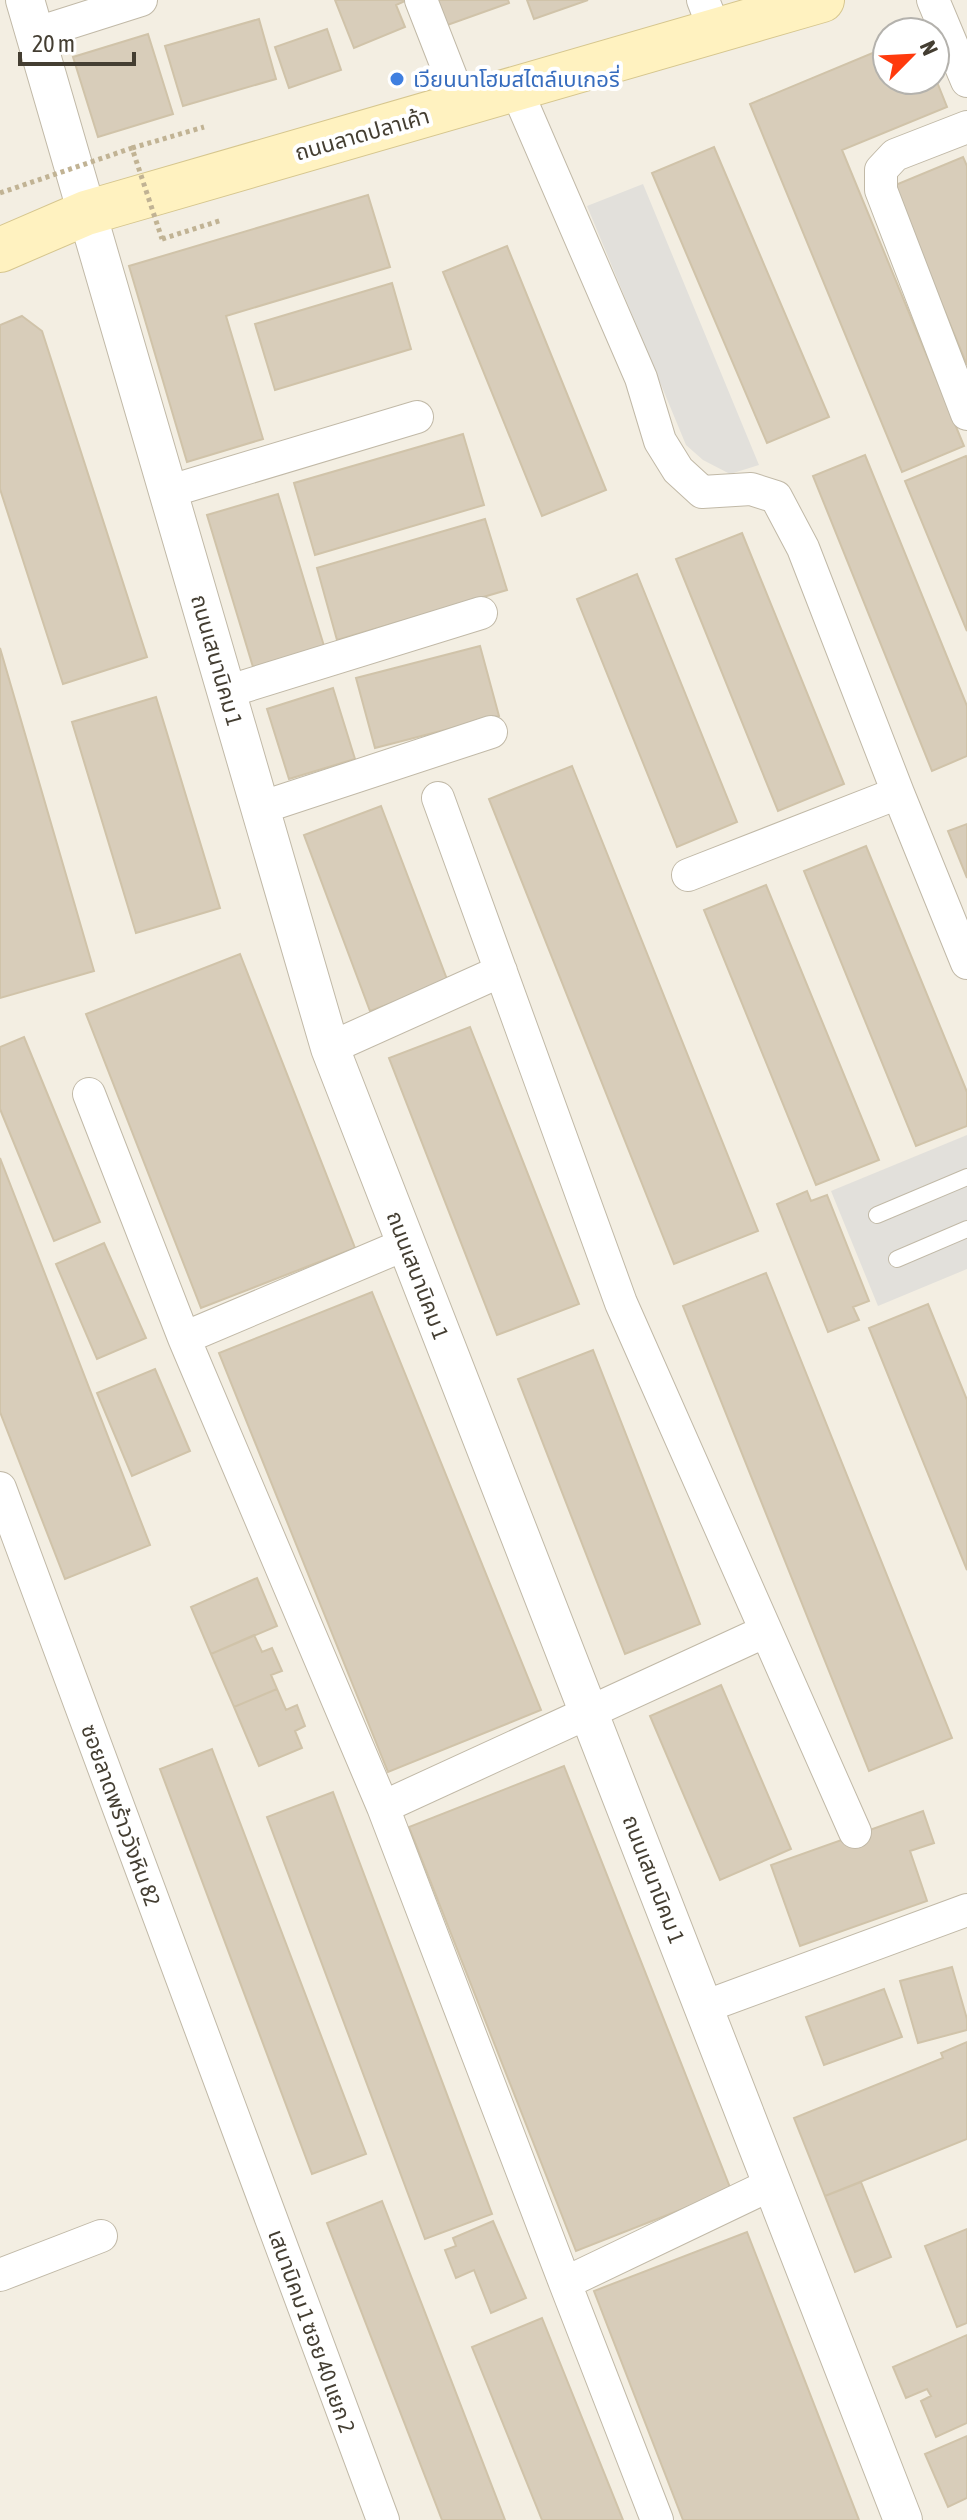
<svg xmlns="http://www.w3.org/2000/svg" width="967" height="2520" viewBox="0 0 967 2520" font-family="'Asap Condensed','Noto Sans Thai',sans-serif">
  <style>
    .parking { fill: #e2e0db }
    .building { fill: #d8cdba; stroke: #d0c3a9; stroke-width: 2 }
    .lines { fill: none; stroke-linecap: round; stroke-linejoin: round }
    .service-casing { stroke: #c1b9a7; stroke-width: 18 }
    .minor-casing { stroke: #c1b9a7; stroke-width: 34 }
    .tertiary-casing { stroke: #c1b9a7; stroke-width: 40 }
    .secondary-casing { stroke: #d6c68e; stroke-width: 46 }
    .path { stroke: #c1b394; stroke-width: 5; stroke-dasharray: 4 4; stroke-linecap: butt }
    .service { stroke: #fff; stroke-width: 16 }
    .minor { stroke: #fff; stroke-width: 32 }
    .tertiary { stroke: #fff; stroke-width: 38 }
    .secondary { stroke: #fff2c0; stroke-width: 44 }
    .path-bridge { stroke: #c1b394; stroke-width: 5; stroke-dasharray: 4 4; stroke-linecap: butt }
    .shop-dot { fill: #3f7fe0; stroke: #fff; stroke-width: 3 }
    .labels { text-anchor: middle; dominant-baseline: central; stroke-width: 8; stroke-linejoin: round; paint-order: stroke }
    .shop-label { font-size: 22px; fill: #366cbe; stroke: #fff; text-anchor: start }
    .street-label { font-size: 22px; fill: #443e32; stroke: #fff }
  </style>
  <rect width="100%" height="100%" fill="#f3eee2"/>
  <path class="parking" d="M 643,184 L 759,465 L 730,474 L 703,460 L 686,445 L 587,206 Z
    M 967,1135 L 967,1269 L 878,1306 L 831,1191 Z"/>
  <path class="building" d="M 335,0 L 407,0 L 396,5 L 405,27 L 354,48 Z
    M 428,0 L 508,0 L 509,3 L 439,28 Z
    M 527,0 L 588,0 L 534,19 Z
    M 259,19 L 276,79 L 183,106 L 165,46 Z
    M 327,29 L 341,70 L 289,88 L 275,47 Z
    M 148,34 L 173,114 L 98,137 L 73,57 Z
    M 887,47 L 887,80 L 935,80 L 935,77 L 947,107 L 842,150 L 964,446 L 902,472 L 750,104 Z
    M 714,147 L 829,417 L 767,443 L 652,173 Z
    M 963,157 L 967,166 L 967,365 L 893,186 Z
    M 368,195 L 390,267 L 226,316 L 263,439 L 187,462 L 129,266 Z
    M 507,246 L 606,490 L 542,516 L 443,272 Z
    M 392,283 L 411,349 L 275,390 L 255,324 Z
    M 22,316 L 42,331 L 147,657 L 63,684 L 0,489 L 0,325 Z
    M 463,434 L 484,505 L 315,555 L 294,483 Z
    M 865,455 L 967,706 L 967,756 L 932,771 L 813,476 Z
    M 966,456 L 967,458 L 967,631 L 905,481 Z
    M 278,494 L 324,646 L 253,667 L 207,515 Z
    M 485,519 L 507,590 L 337,640 L 317,568 Z
    M 742,533 L 844,784 L 778,811 L 676,559 Z
    M 637,574 L 737,822 L 677,847 L 577,599 Z
    M 480,646 L 499,716 L 375,748 L 356,678 Z
    M 0,648 L 94,971 L 0,998 Z
    M 333,688 L 355,759 L 289,779 L 267,709 Z
    M 156,697 L 220,908 L 136,933 L 72,722 Z
    M 572,766 L 758,1231 L 674,1264 L 489,799 Z
    M 381,806 L 448,982 L 370,1011 L 304,835 Z
    M 967,824 L 967,878 L 948,831 Z
    M 866,846 L 967,1092 L 967,1126 L 916,1146 L 804,871 Z
    M 766,885 L 879,1160 L 816,1185 L 704,910 Z
    M 240,954 L 355,1248 L 201,1308 L 86,1014 Z
    M 470,1027 L 579,1304 L 497,1335 L 389,1058 Z
    M 24,1037 L 100,1222 L 54,1241 L 0,1109 L 0,1047 Z
    M 0,1158 L 150,1545 L 65,1579 L 0,1412 Z
    M 807,1191 L 811,1201 L 827,1195 L 869,1301 L 853,1307 L 859,1320 L 828,1332 L 777,1204 Z
    M 104,1243 L 146,1338 L 97,1359 L 56,1264 Z
    M 766,1273 L 952,1738 L 869,1771 L 683,1306 Z
    M 372,1292 L 541,1710 L 388,1772 L 219,1353 Z
    M 928,1304 L 967,1400 L 967,1570 L 869,1328 Z
    M 593,1350 L 700,1624 L 625,1654 L 518,1379 Z
    M 155,1369 L 190,1451 L 132,1476 L 97,1393 Z
    M 257,1578 L 277,1626 L 211,1654 L 191,1607 Z
    M 254,1635 L 262,1652 L 272,1648 L 282,1671 L 271,1675 L 277,1689 L 234,1707 L 211,1654 Z
    M 721,1685 L 791,1849 L 720,1880 L 650,1716 Z
    M 277,1689 L 286,1710 L 297,1705 L 305,1726 L 295,1731 L 302,1748 L 259,1766 L 234,1707 Z
    M 212,1749 L 366,2154 L 312,2174 L 160,1769 Z
    M 564,1766 L 731,2190 L 576,2251 L 409,1827 Z
    M 333,1792 L 492,2214 L 425,2239 L 267,1817 Z
    M 923,1811 L 934,1843 L 910,1851 L 927,1901 L 800,1946 L 771,1865 Z
    M 952,1967 L 967,2019 L 967,2030 L 918,2043 L 900,1981 Z
    M 884,1989 L 902,2037 L 824,2065 L 806,2017 Z
    M 967,2042 L 967,2139 L 825,2196 L 794,2118 L 943,2058 L 941,2053 Z
    M 861,2182 L 891,2257 L 855,2272 L 825,2196 Z
    M 382,2201 L 505,2520 L 442,2520 L 327,2223 Z
    M 493,2221 L 526,2298 L 491,2313 L 474,2270 L 456,2278 L 445,2250 L 456,2246 L 453,2238 Z
    M 967,2229 L 967,2323 L 957,2327 L 925,2246 Z
    M 747,2232 L 859,2520 L 683,2520 L 594,2291 Z
    M 542,2318 L 623,2520 L 542,2520 L 472,2347 Z
    M 967,2335 L 967,2423 L 936,2437 L 921,2401 L 931,2396 L 927,2389 L 906,2398 L 893,2367 Z
    M 967,2436 L 967,2498 L 948,2507 L 925,2454 Z"/>
  <g class="lines">
    <g class="service-casing">
      <path id="service" d="M 877,1215 L 967,1177
        M 897,1259 L 967,1229"/>
    </g>
    <g class="minor-casing">
      <path id="minor" d="M 421,0 L 462,105
        M 703,0 L 715,31
        M 933,0 L 967,81
        M 34,34 L 141,0
        M 516,89 L 641,378 L 660,441 L 678,470 L 702,492 L 751,489 L 776,497 L 803,548 L 898,793 L 967,963
        M 967,127 L 895,155 L 881,170 L 881,190 L 967,414
        M 167,492 L 417,417
        M 226,692 L 481,613
        M 438,798 L 621,1303 L 855,1832
        M 260,808 L 491,732
        M 688,875 L 898,793
        M 330,1048 L 501,971
        M 89,1094 L 184,1338 L 383,1807 L 565,2283 L 657,2520
        M 184,1338 L 406,1244
        M 0,1488 L 383,2520
        M 383,1807 L 766,1631
        M 704,2007 L 967,1910
        M 0,2275 L 101,2236
        M 565,2283 L 772,2184"/>
    </g>
    <g class="tertiary-casing">
      <path id="tertiary" d="M 25,0 L 330,1048 L 903,2520"/>
    </g>
    <g class="secondary-casing">
      <path id="secondary" d="M 0,250 L 86,213 L 822,0"/>
    </g>
    <path class="path" d="M 132,148 L 204,127
      M 162,239 L 222,220"/>
    <use href="#service" class="service"/>
    <use href="#minor" class="minor"/>
    <use href="#tertiary" class="tertiary"/>
    <use href="#secondary" class="secondary"/>
    <path class="path-bridge" d="M 0,193 L 132,148 L 162,239"/>
  </g>
  <circle class="shop-dot" cx="397" cy="79" r="8"/>
  <g class="labels">
    <g class="shop-label">
      <text x="413" y="79">เวียนนาโฮมสไตล์เบเกอรี่</text>
    </g>
    <g class="street-label">
      <text transform="translate(362 134) rotate(-16)">ถนนลาดปลาเค้า</text>
      <text transform="translate(217 660) rotate(74)">ถนนเสนานิคม 1</text>
      <text transform="translate(418 1275) rotate(69)">ถนนเสนานิคม 1</text>
      <text transform="translate(121 1815) rotate(70)">ซอยลาดพร้าววังหิน 82</text>
      <text transform="translate(654 1879) rotate(69)">ถนนเสนานิคม 1</text>
      <text transform="translate(312 2331) rotate(70)">เสนานิคม 1 ซอย 40 แยก 2</text>
    </g>
  </g>
  <g transform="translate(911 56) rotate(66)"><circle r="38" fill="#ffffff" stroke="#b4b2ad" stroke-width="2"/>
  <path d="M0-6L14 30L0 20L-14 30Z" fill="#ff3a0d"/>
  <text y="-12" font-size="22" font-weight="bold" text-anchor="middle" fill="#443e32">N</text>
  </g>
  <path d="M20 52v12h114v-12" fill="none" stroke="#443e32" stroke-width="4"/>
  <text x="32" y="52" font-size="24" fill="#443e32" stroke="#ffffff" stroke-width="6" paint-order="stroke">20 m</text>
</svg>
